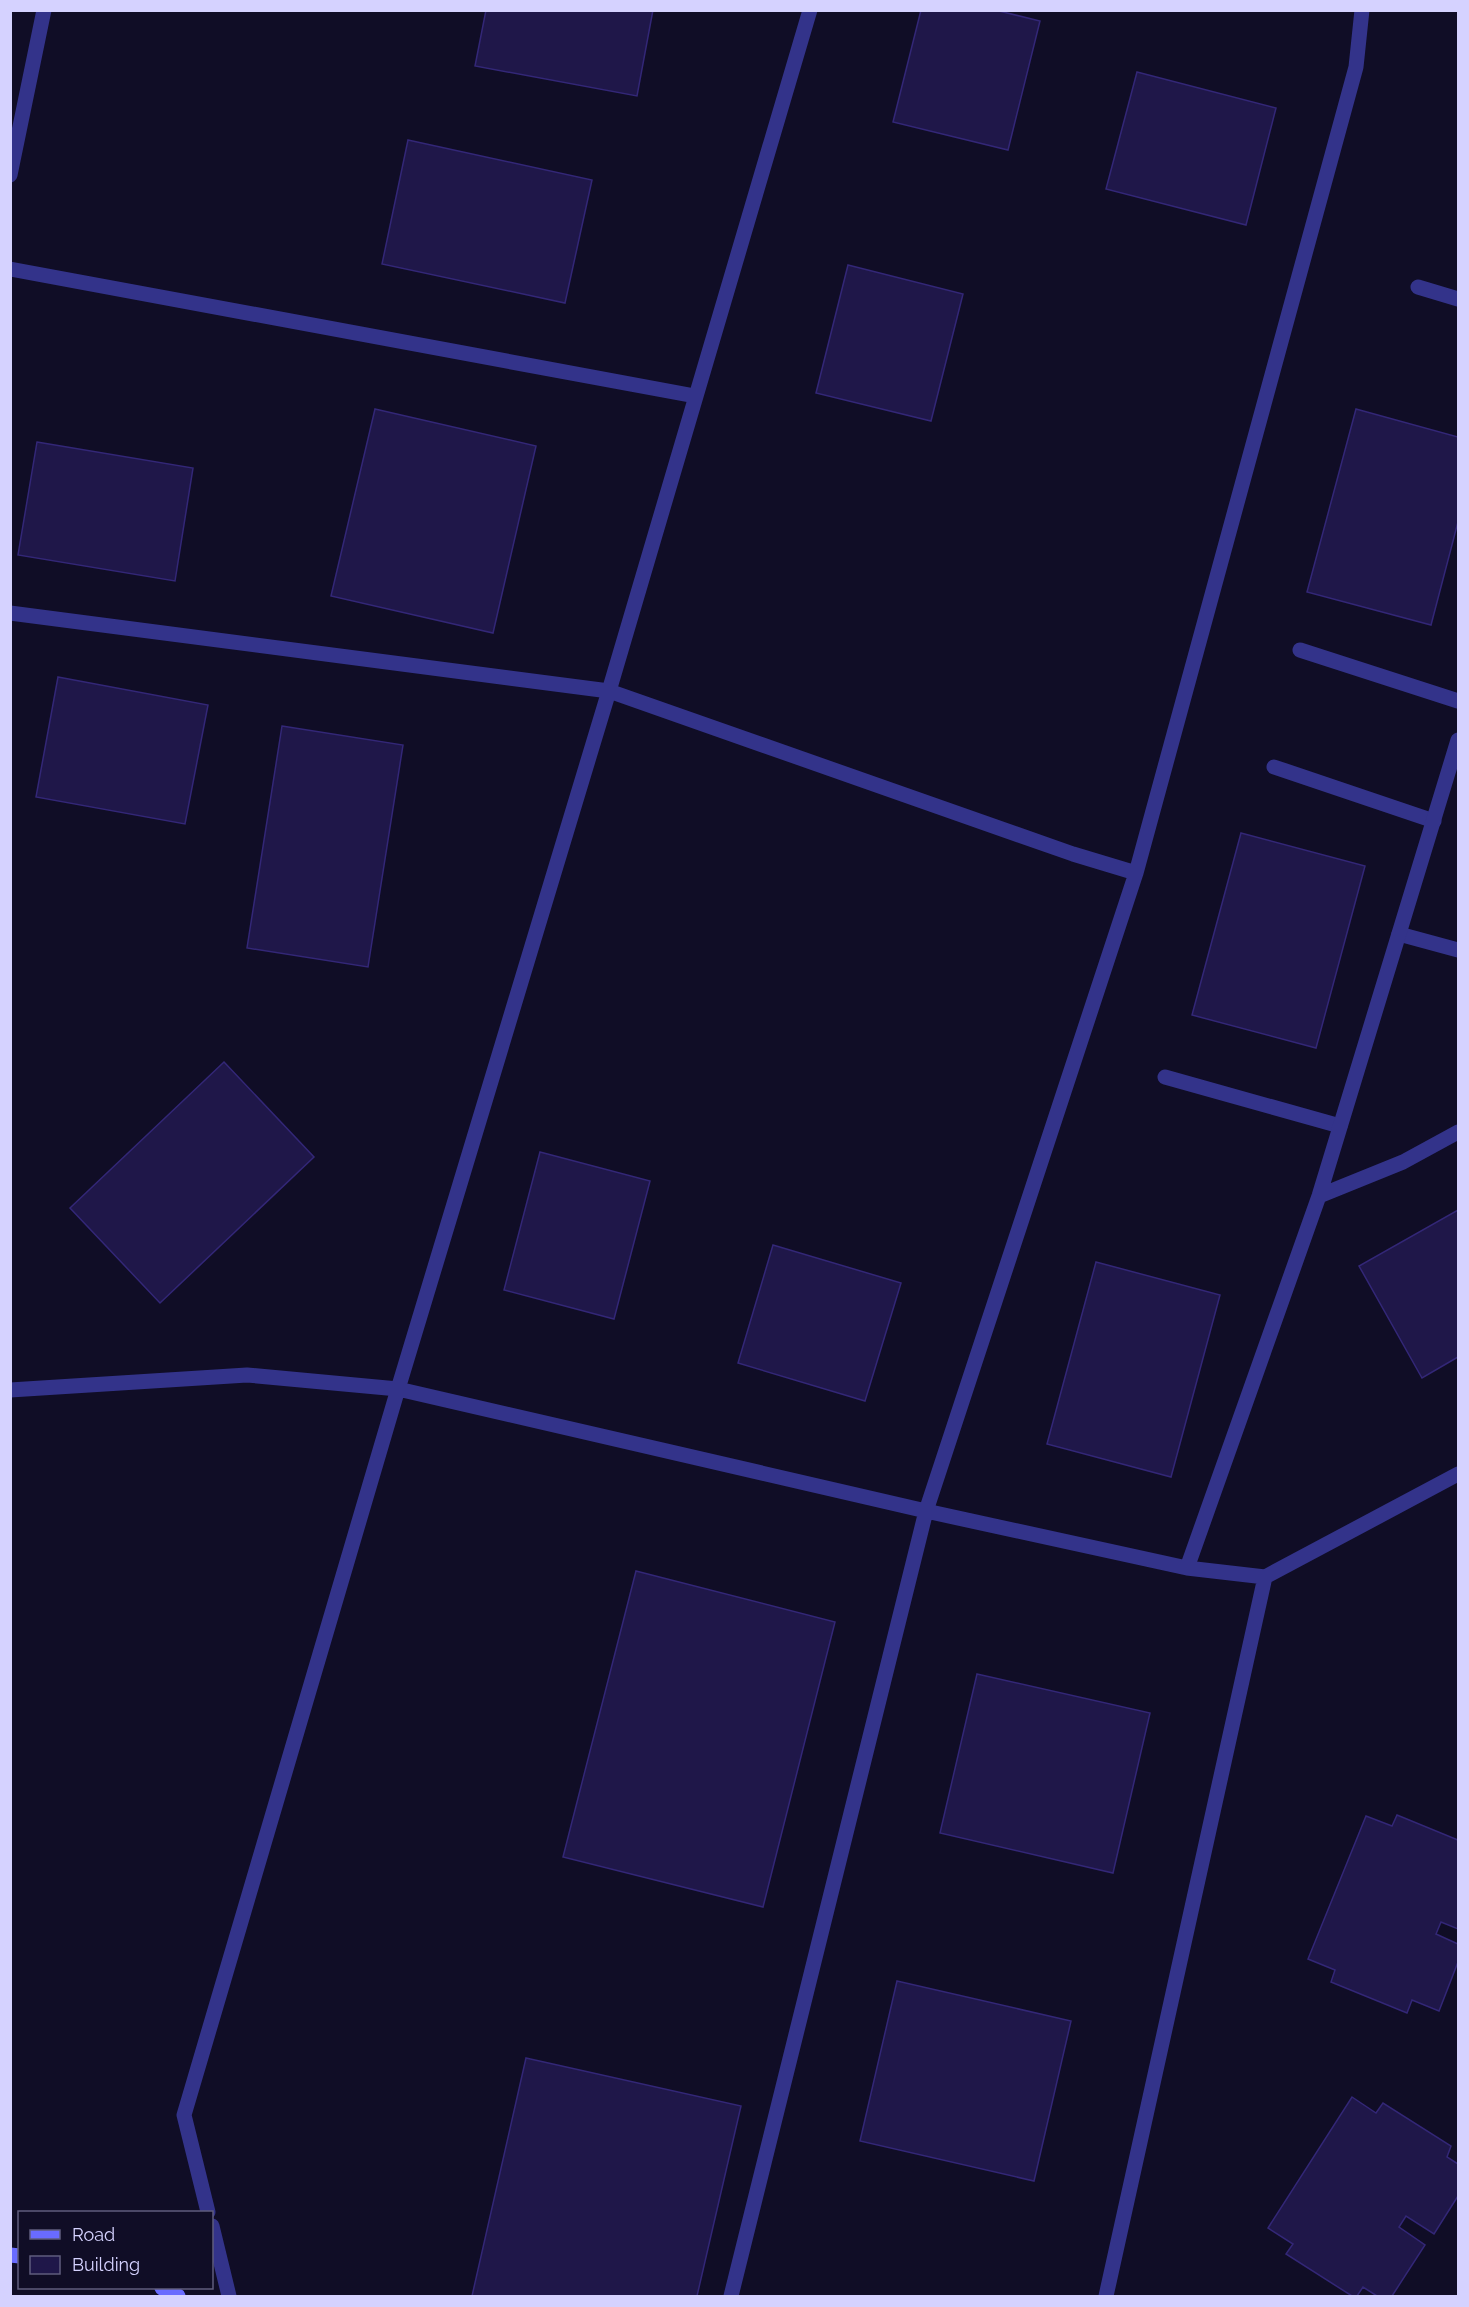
<svg xmlns="http://www.w3.org/2000/svg" width="1469" height="2307" viewBox="0 0 1469 2307" font-family="Raleway,sans-serif">
  <style>
    .building { fill: #1f1749; stroke: #332777; stroke-width: 1.5 }
    .lines { fill: none; stroke-linecap: round; stroke-linejoin: round }
    .lane { stroke: #33338a; stroke-width: 15 }
    .street { stroke: #33338a; stroke-width: 15 }
    .secondary { stroke: #696bff; stroke-width: 15 }
  </style>
  <rect width="100%" height="100%" fill="#100d26"/>
  <path class="building" d="M 486,10 L 653,10 L 637,96 L 475,66 Z
    M 921,10 L 995,10 L 1040,21 L 1008,150 L 893,122 Z
    M 1137,72 L 1276,108 L 1246,225 L 1106,189 Z
    M 408,140 L 592,180 L 565,303 L 382,264 Z
    M 848,265 L 963,294 L 931,421 L 816,393 Z
    M 375,409 L 536,446 L 493,633 L 331,596 Z
    M 1356,409 L 1458,437 L 1458,522 L 1431,625 L 1307,592 Z
    M 37,442 L 193,468 L 175,581 L 18,555 Z
    M 58,677 L 208,705 L 185,824 L 36,797 Z
    M 282,726 L 403,745 L 368,967 L 247,948 Z
    M 1241,833 L 1365,866 L 1316,1048 L 1192,1015 Z
    M 224,1062 L 314,1157 L 160,1303 L 70,1208 Z
    M 540,1152 L 650,1181 L 614,1319 L 504,1290 Z
    M 1458,1210 L 1458,1357 L 1422,1378 L 1359,1266 Z
    M 773,1245 L 901,1283 L 865,1401 L 738,1363 Z
    M 1096,1262 L 1220,1295 L 1171,1477 L 1047,1444 Z
    M 636,1571 L 835,1622 L 763,1907 L 563,1857 Z
    M 977,1674 L 1150,1713 L 1113,1873 L 940,1833 Z
    M 1397,1815 L 1458,1840 L 1458,1929 L 1441,1922 L 1436,1934 L 1458,1944 L 1458,1962 L 1439,2011 L 1412,2000 L 1407,2013 L 1331,1982 L 1335,1970 L 1308,1959 L 1366,1816 L 1392,1826 Z
    M 897,1981 L 1071,2021 L 1034,2181 L 860,2141 Z
    M 526,2058 L 741,2106 L 697,2296 L 472,2296 Z
    M 1352,2097 L 1376,2113 L 1383,2103 L 1451,2146 L 1447,2157 L 1458,2164 L 1458,2196 L 1434,2234 L 1406,2216 L 1399,2227 L 1425,2245 L 1392,2296 L 1377,2296 L 1363,2287 L 1357,2296 L 1352,2296 L 1286,2254 L 1293,2244 L 1268,2228 Z"/>
  <g class="lines">
    <path class="lane" d="M 1418,287 L 1458,299
      M 1300,650 L 1458,701
      M 1274,767 L 1434,821
      M 1399,934 L 1458,950
      M 1165,1077 L 1340,1126"/>
    <path class="street" d="M 10,175 L 44,10
      M 10,269 L 695,396
      M 10,613 L 609,691 L 1073,854 L 1136,873
      M 1319,1196 L 1403,1162 L 1458,1132
      M 10,1390 L 247,1375 L 398,1389 L 926,1511 L 1187,1568 L 1265,1577
      M 1187,1568 L 1319,1196 L 1458,740
      M 208,2212 L 184,2115 L 398,1389 L 609,691 L 810,10
      M 212,2226 L 229,2296
      M 731,2296 L 926,1511 L 1136,873 L 1356,67 L 1362,10
      M 1106,2296 L 1265,1577 L 1458,1474"/>
    <path class="secondary" d="M 10,2255 L 20,2256
      M 162,2288 L 178,2296"/>
  </g>
  <rect width="1469" height="2307" fill="none" stroke="#d5d2ff" stroke-width="24"/>
  <rect x="18" y="2211" width="195" height="78" fill="#100d26" stroke="#5f5c7d" stroke-width="1.5"/>
  <rect x="30" y="2230" width="30" height="9" fill="#696bff" stroke="#5f5c7d" stroke-width="1.5"/>
  <text x="72" y="2241" font-size="18" fill="#d5d2ff">Road</text>
  <rect x="30" y="2256" width="30" height="18" fill="#1f1749" stroke="#5f5c7d" stroke-width="1.5"/>
  <text x="72" y="2271" font-size="18" fill="#d5d2ff">Building</text>
</svg>
